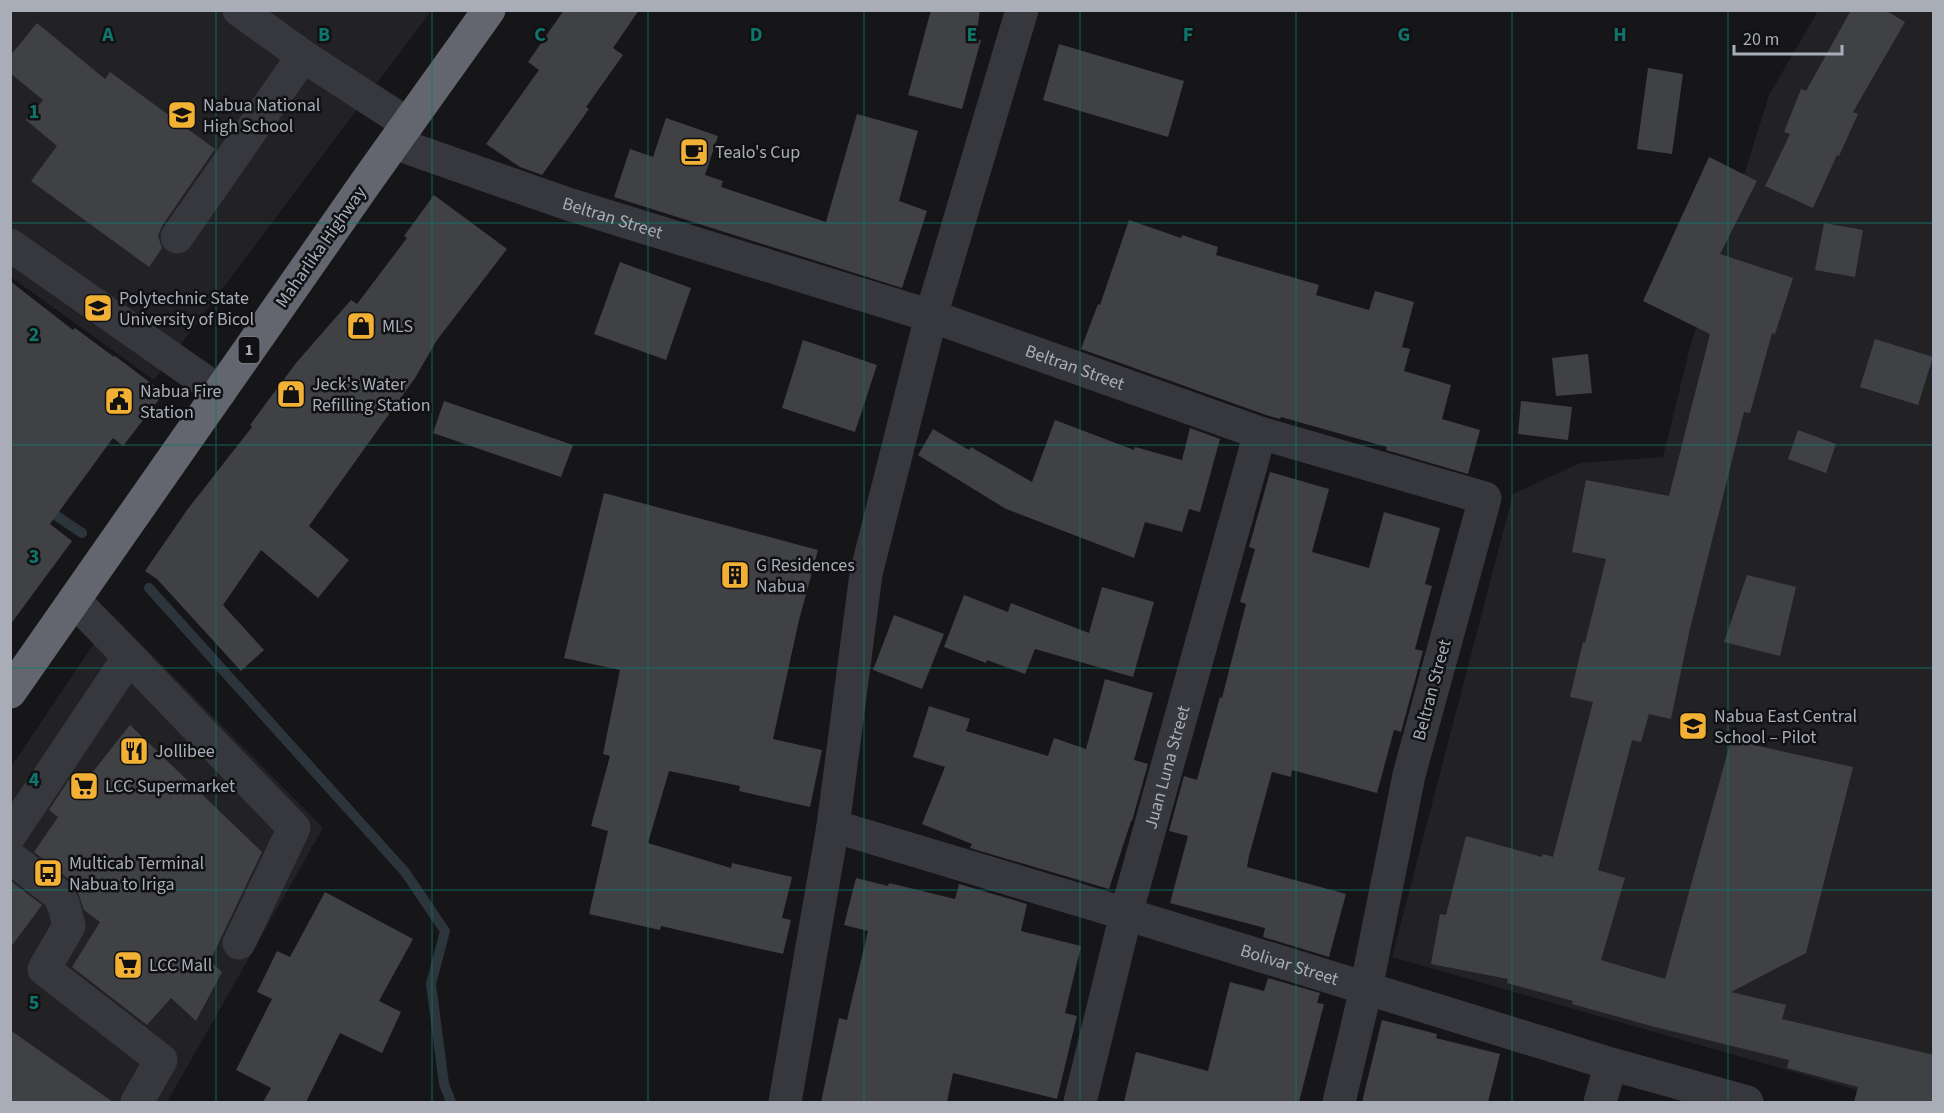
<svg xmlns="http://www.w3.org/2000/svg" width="1944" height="1113" viewBox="0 0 1944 1113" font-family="'Source Sans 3',sans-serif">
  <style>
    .built { fill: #222225 }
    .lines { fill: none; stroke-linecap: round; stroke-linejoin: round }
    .stream { stroke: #2c353c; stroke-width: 10 }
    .building { fill: #404145 }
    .minor { stroke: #37383d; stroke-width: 33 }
    .highway { stroke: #63666e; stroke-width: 33 }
    .grid { fill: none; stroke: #0f766e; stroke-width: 1.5; stroke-opacity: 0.55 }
    .labels { text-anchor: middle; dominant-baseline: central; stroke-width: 5; stroke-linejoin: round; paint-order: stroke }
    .shield { fill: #111113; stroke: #7b7e86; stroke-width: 1.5 }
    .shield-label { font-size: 16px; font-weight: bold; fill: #a8adb8 }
    .poi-label { font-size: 18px; fill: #a8adb8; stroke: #111113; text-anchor: start }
    .street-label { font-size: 18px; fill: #a8adb8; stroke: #111113 }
    .grid-label { font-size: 20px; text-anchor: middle; font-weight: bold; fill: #0f766e; stroke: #111113; stroke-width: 5; stroke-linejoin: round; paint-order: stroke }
  </style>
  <rect width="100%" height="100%" fill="#161618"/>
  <path class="built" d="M 11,11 L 431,11 L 154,380 L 11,277 Z
    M 1818,11 L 1933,11 L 1933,1102 L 1899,1102 L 1392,957 L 1513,494 L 1580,463 L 1663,457 L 1690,347 L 1769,95 Z
    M 113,615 L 323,828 L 167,1102 L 11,1102 L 11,767 Z"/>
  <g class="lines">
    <path class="stream" d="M 45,508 L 82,533
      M 149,588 L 405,872 L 445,931 L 431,984 L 444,1084 L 451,1102"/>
  </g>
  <path class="building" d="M 564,10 L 639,10 L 613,48 L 623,55 L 586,107 L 589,109 L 542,175 L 520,167 L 486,144 L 539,70 L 528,62 Z
    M 931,10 L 980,10 L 976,39 L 981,40 L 962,109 L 908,95 Z
    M 1851,10 L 1885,10 L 1905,22 L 1853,112 L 1858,114 L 1839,156 L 1837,155 L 1813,208 L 1765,186 L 1790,134 L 1784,132 L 1801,89 L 1806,91 Z
    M 37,23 L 105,79 L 110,72 L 215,149 L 162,226 L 158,236 L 162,248 L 149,267 L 31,181 L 57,146 L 26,120 L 43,100 L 10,73 L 10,56 Z
    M 1059,44 L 1184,81 L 1168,137 L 1043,100 Z
    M 1648,68 L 1683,74 L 1672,154 L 1637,149 Z
    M 857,114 L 918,131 L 899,201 L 927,211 L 902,288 L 614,197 L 630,149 L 653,157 L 666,118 L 718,136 L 705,175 L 723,181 L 721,187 L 826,222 Z
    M 1709,157 L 1757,181 L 1720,254 L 1793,278 L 1775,334 L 1772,333 L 1750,413 L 1744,412 L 1689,633 L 1671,719 L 1649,714 L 1641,742 L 1632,740 L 1598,870 L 1625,878 L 1601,960 L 1665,979 L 1731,740 L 1853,767 L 1806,953 L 1731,992 L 1786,1005 L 1782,1019 L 1934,1055 L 1934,1102 L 1854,1102 L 1858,1087 L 1787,1068 L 1789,1060 L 1655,1027 L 1572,1004 L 1573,1001 L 1507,983 L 1508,979 L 1431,964 L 1440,914 L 1446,915 L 1466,836 L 1542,857 L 1543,854 L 1553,857 L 1593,702 L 1570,697 L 1583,642 L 1585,643 L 1606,559 L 1572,552 L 1586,480 L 1669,496 L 1710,334 L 1643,301 Z
    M 434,195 L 507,249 L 437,340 L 415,378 L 309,526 L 349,560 L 318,598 L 261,550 L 223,605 L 264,650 L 241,671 L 157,579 L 145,571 L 187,510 L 252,427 L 250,425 L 296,363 L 351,300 L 357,304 L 407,238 L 404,236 Z
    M 1129,220 L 1181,238 L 1182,235 L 1218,247 L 1216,255 L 1319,285 L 1316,295 L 1369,310 L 1375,291 L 1414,302 L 1402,347 L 1410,349 L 1404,371 L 1451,385 L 1442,419 L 1480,430 L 1468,474 L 1386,450 L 1387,447 L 1281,417 L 1280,419 L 1266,415 L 1081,349 L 1098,304 L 1100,305 Z
    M 1824,223 L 1863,230 L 1855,277 L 1815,270 Z
    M 620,262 L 691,288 L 666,360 L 594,334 Z
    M 10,281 L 73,330 L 75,328 L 114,357 L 115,356 L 164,393 L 123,446 L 113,438 L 50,524 L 72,541 L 10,625 Z
    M 1875,339 L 1933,357 L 1918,405 L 1860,387 Z
    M 803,340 L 877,365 L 855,432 L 782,408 Z
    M 1588,354 L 1592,393 L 1556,396 L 1552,358 Z
    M 444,401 L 573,445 L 561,477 L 433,433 Z
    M 1521,401 L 1572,407 L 1568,440 L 1518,434 Z
    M 1055,420 L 1134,450 L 1135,447 L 1182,460 L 1190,428 L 1220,439 L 1200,512 L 1189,509 L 1182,532 L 1145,522 L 1134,558 L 1006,509 L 918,455 L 933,429 L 969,450 L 971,447 L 1032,482 Z
    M 1798,430 L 1836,444 L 1826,473 L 1788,459 Z
    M 1270,472 L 1329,489 L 1312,552 L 1369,568 L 1384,512 L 1440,528 L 1425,584 L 1432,586 L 1415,649 L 1423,651 L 1401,732 L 1394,730 L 1377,793 L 1292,770 L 1291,777 L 1272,772 L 1249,856 L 1247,867 L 1346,894 L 1329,957 L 1263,937 L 1265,928 L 1170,903 L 1188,836 L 1169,831 L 1184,776 L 1197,780 L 1220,697 L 1222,698 L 1246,604 L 1240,602 L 1255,549 L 1249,547 Z
    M 604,493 L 818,550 L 799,620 L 773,739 L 822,750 L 810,807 L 739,791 L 740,786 L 669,771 L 648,843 L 731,868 L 732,863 L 792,877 L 782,918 L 791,920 L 783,954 L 661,926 L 660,930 L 589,914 L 608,831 L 591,826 L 610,756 L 603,754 L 620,670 L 564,658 Z
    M 1747,575 L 1796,587 L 1780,656 L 1724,642 Z
    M 1102,587 L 1154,602 L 1133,677 L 1035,649 L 1025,674 L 987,660 L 986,663 L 944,647 L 964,595 L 1008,612 L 1011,603 L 1089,633 Z
    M 894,615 L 944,634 L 922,689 L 873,670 Z
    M 1105,679 L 1153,693 L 1134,760 L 1148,764 L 1132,821 L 1131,821 L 1109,889 L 970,848 L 972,844 L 922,824 L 945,767 L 913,757 L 929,706 L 970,719 L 966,731 L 1048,756 L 1054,738 L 1086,749 Z
    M 130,725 L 262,852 L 210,961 L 222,972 L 196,1021 L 171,998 L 147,1025 L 72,967 L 100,922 L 84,910 L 76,887 L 71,881 L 34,852 L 58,817 L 49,810 L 72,775 L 84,783 Z
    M 856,878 L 888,886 L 889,883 L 955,899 L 959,884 L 1027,904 L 1021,931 L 1081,946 L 1065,1013 L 1077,1016 L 1057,1099 L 953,1073 L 947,1102 L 821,1102 L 839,1018 L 847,1020 L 868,931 L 844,925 Z
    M 12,882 L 42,905 L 10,948 L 10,885 Z
    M 325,892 L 413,939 L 379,1001 L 401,1012 L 382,1053 L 340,1033 L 306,1102 L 263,1102 L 271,1088 L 236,1070 L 272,999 L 257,992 L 277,951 L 290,957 Z
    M 1268,978 L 1320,993 L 1317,1003 L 1324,1004 L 1299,1102 L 1124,1102 L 1136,1052 L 1208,1071 L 1230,982 L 1264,991 Z
    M 1382,1020 L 1437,1034 L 1436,1038 L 1500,1054 L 1488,1102 L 1362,1102 Z
    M 10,1030 L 113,1102 L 10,1102 Z"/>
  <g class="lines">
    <g class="minor">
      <path d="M 239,10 L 303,56"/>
      <path id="s1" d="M 394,143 L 568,204 L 931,316 L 1260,433 L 1485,498 L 1409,775 L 1366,989 L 1339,1102"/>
      <path d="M 177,237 L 303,56 L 408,124"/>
      <path d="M 10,245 L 220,392"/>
      <path d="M 129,657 L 294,828 L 239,943"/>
      <path id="s2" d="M 833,826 L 1126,914 L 1611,1064 L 1747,1102"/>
      <path d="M 10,835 L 129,657 L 74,600"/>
      <path d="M 10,857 L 59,895 L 64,906 L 69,926 L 44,969 L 161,1060 L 137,1102"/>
      <path d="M 785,1102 L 833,826 L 866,574 L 931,316 L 1022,10"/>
      <path id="s3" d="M 1080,1102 L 1126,914 L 1260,433"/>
      <path d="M 1600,1102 L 1611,1064"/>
    </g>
    <path class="highway" d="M 10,692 L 369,178 L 489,10"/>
  </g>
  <path class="grid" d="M 216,10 L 216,1102M 432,10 L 432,1102M 648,10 L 648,1102M 864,10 L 864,1102M 1080,10 L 1080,1102M 1296,10 L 1296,1102M 1512,10 L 1512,1102M 1728,10 L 1728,1102M 10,223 L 1934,223M 10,445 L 1934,445M 10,668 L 1934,668M 10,890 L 1934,890"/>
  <defs>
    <g id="school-square" transform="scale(1.5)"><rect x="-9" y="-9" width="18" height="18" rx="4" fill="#f2b134" stroke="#111113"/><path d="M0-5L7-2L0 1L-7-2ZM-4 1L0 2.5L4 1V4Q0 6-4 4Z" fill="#111"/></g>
    <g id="cafe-square" transform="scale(1.5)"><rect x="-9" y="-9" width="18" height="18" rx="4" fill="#f2b134" stroke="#111113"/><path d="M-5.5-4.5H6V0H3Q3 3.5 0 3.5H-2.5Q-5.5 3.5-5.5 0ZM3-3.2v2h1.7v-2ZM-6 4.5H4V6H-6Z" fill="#111"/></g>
    <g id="university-square" transform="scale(1.5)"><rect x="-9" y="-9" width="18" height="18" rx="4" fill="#f2b134" stroke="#111113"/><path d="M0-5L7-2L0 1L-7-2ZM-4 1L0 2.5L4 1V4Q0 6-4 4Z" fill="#111"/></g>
    <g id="shop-square" transform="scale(1.5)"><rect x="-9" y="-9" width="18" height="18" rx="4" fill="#f2b134" stroke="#111113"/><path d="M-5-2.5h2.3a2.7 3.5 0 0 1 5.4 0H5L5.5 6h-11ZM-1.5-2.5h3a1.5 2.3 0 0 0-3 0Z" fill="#111"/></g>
    <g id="civic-square" transform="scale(1.5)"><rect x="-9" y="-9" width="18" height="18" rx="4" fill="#f2b134" stroke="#111113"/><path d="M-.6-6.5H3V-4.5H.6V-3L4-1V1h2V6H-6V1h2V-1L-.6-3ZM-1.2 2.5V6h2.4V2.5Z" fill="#111"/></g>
    <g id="building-square" transform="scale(1.5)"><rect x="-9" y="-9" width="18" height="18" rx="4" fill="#f2b134" stroke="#111113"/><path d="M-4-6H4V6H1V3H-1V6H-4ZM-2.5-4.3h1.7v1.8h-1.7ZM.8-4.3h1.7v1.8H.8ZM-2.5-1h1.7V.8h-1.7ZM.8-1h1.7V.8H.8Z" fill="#111"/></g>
    <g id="restaurant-square" transform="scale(1.5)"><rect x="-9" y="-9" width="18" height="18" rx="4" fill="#f2b134" stroke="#111113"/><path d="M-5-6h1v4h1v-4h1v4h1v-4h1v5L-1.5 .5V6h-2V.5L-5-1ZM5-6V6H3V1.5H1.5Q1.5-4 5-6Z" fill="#111"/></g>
    <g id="supermarket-square" transform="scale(1.5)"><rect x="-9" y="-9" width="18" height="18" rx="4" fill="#f2b134" stroke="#111113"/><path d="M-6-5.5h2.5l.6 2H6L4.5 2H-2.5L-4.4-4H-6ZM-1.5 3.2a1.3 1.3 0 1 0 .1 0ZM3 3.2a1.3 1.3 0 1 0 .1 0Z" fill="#111"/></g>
    <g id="bus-square" transform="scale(1.5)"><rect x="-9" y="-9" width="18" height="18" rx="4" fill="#f2b134" stroke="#111113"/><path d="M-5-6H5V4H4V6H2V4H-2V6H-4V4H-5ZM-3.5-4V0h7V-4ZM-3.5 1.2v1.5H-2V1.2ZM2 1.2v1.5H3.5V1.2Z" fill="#111"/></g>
  </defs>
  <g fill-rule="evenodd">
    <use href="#school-square" x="182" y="115"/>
    <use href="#cafe-square" x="694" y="152"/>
    <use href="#university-square" x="98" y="308"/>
    <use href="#shop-square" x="361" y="326"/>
    <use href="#shop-square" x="291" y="394"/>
    <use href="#civic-square" x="119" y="401"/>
    <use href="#building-square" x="735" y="575"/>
    <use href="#school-square" x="1693" y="726"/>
    <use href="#restaurant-square" x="134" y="751"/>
    <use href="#supermarket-square" x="84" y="786"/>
    <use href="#bus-square" x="48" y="873"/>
    <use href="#supermarket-square" x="128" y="965"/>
  </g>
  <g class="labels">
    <rect class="shield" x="238.5" y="337" width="21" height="26" rx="4.5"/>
    <g class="shield-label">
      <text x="249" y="350">1</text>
    </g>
    <g class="poi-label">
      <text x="203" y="105">Nabua National<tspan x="203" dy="21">High School</tspan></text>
      <text x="715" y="152">Tealo's Cup</text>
      <text x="119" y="298">Polytechnic State<tspan x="119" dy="21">University of Bicol</tspan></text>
      <text x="382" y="326">MLS</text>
      <text x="312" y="384">Jeck's Water<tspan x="312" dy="21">Refilling Station</tspan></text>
      <text x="140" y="391">Nabua Fire<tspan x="140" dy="21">Station</tspan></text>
      <text x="756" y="565">G Residences<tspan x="756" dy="21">Nabua</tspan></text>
      <text x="1714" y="716">Nabua East Central<tspan x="1714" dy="21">School – Pilot</tspan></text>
      <text x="155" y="751">Jollibee</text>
      <text x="105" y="786">LCC Supermarket</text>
      <text x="69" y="863">Multicab Terminal<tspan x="69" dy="21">Nabua to Iriga</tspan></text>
      <text x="149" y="965">LCC Mall</text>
    </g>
    <g class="street-label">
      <text stroke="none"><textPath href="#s1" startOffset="231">Beltran Street</textPath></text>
      <text transform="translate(321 247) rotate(-55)">Maharlika Highway</text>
      <text stroke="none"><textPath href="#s1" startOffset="717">Beltran Street</textPath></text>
      <text transform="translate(1432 690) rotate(-75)">Beltran Street</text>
      <text stroke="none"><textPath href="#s3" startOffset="346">Juan Luna Street</textPath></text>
      <text stroke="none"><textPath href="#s2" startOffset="477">Bolivar Street</textPath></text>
    </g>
  </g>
  <g class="grid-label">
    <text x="108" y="41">A</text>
    <text x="324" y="41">B</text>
    <text x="540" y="41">C</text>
    <text x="756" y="41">D</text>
    <text x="972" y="41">E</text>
    <text x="1188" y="41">F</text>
    <text x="1404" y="41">G</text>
    <text x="1620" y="41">H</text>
    <text x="34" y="118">1</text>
    <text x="34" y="341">2</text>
    <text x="34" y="563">3</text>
    <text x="34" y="786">4</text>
    <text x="34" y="1009">5</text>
  </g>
  <rect width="1944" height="1113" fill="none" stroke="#a8adb8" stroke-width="24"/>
  <path d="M1734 45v9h108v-9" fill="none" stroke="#a8adb8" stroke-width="3"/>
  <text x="1743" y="45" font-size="18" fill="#a8adb8" stroke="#111113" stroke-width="4.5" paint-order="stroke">20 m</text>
</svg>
